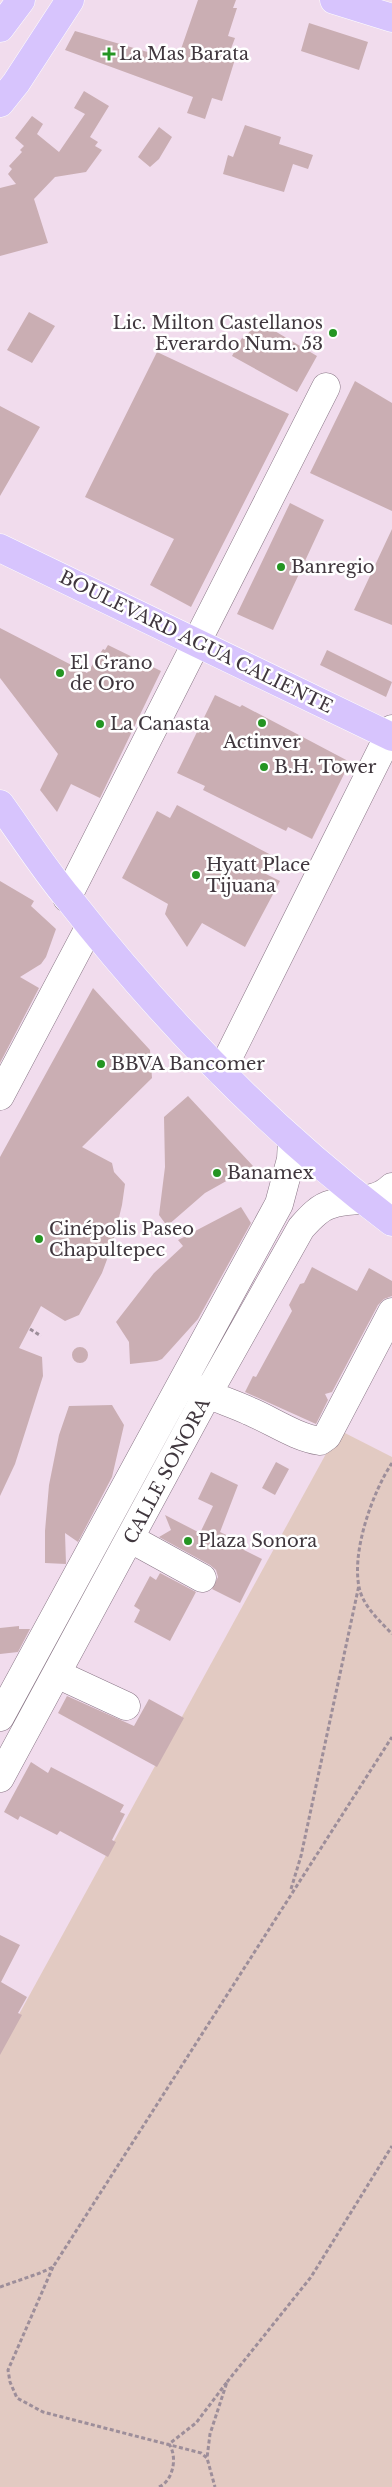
<svg xmlns="http://www.w3.org/2000/svg" width="392" height="2487" viewBox="0 0 392 2487" font-family="'Libre Baskerville',serif">
  <style>
    .green { fill: #e2cac2 }
    .building { fill: #caaeb3 }
    .lines { fill: none; stroke-linecap: round; stroke-linejoin: round }
    .minor-casing { stroke: #897686; stroke-width: 29 }
    .major-casing { stroke: #fff; stroke-width: 29 }
    .path { stroke: #9d8e9a; stroke-width: 3; stroke-dasharray: 4 2.5; stroke-linecap: butt }
    .minor { stroke: #fff; stroke-width: 28 }
    .major { stroke: #d7c4fd; stroke-width: 28 }
    .poi-dot { fill: #249522; stroke: #fff; stroke-width: 2 }
    .labels { text-anchor: middle; dominant-baseline: central; stroke-width: 5; stroke-linejoin: round; paint-order: stroke }
    .poi-label { font-size: 18px; fill: #40373e; stroke: #fff; text-anchor: start }
    .street-label { font-size: 18px; fill: #40373e; stroke: #fff }
  </style>
  <rect width="100%" height="100%" fill="#f1dced"/>
  <path class="green" d="M 339,1430 L 392,1457 L 392,2487 L 0,2487 L 0,2049 Z"/>
  <path class="building" d="M 198,0 L 236,0 L 233,8 L 237,8 L 228,36 L 235,38 L 229,54 L 236,56 L 222,101 L 212,98 L 205,119 L 187,113 L 193,97 L 65,50 L 75,31 L 158,55 L 180,52 Z
    M 309,23 L 368,42 L 359,70 L 301,51 Z
    M 84,91 L 109,106 L 90,137 L 98,142 L 95,146 L 102,150 L 86,172 L 55,177 L 34,199 L 48,243 L 0,256 L 0,188 L 16,184 L 8,174 L 12,169 L 9,166 L 22,152 L 20,150 L 24,146 L 15,138 L 32,116 L 43,124 L 37,134 L 59,152 L 85,114 L 74,108 Z
    M 245,125 L 281,137 L 279,144 L 313,155 L 308,169 L 293,164 L 284,192 L 223,174 L 228,155 L 233,157 Z
    M 159,127 L 172,137 L 159,159 L 150,167 L 138,157 Z
    M 29,312 L 55,326 L 32,363 L 7,350 Z
    M 256,323 L 267,329 L 268,327 L 317,356 L 297,392 L 232,356 L 242,338 L 244,339 Z
    M 157,352 L 289,414 L 191,607 L 150,585 L 174,539 L 85,497 Z
    M 355,381 L 392,403 L 392,511 L 310,473 Z
    M 0,406 L 40,427 L 0,496 Z
    M 290,503 L 324,520 L 273,630 L 237,614 Z
    M 392,529 L 392,625 L 354,610 Z
    M 0,628 L 87,673 L 103,649 L 105,650 L 108,645 L 161,671 L 100,798 L 71,784 L 57,812 L 40,790 L 58,754 L 0,678 Z
    M 327,650 L 392,682 L 386,697 L 320,665 Z
    M 215,695 L 240,707 L 242,705 L 350,762 L 312,839 L 288,827 L 286,831 L 203,790 L 205,786 L 177,773 Z
    M 177,805 L 273,856 L 264,873 L 280,881 L 245,947 L 202,923 L 187,947 L 165,914 L 168,904 L 122,878 L 157,811 L 170,818 Z
    M 0,881 L 34,901 L 31,906 L 56,929 L 46,957 L 41,964 L 20,977 L 39,988 L 0,1063 Z
    M 93,988 L 150,1050 L 152,1078 L 82,1147 L 112,1163 L 114,1172 L 125,1184 L 122,1205 L 112,1246 L 102,1273 L 79,1315 L 65,1321 L 41,1306 L 19,1348 L 42,1357 L 43,1376 L 15,1464 L 0,1496 L 0,1157 Z
    M 188,1096 L 253,1166 L 205,1193 L 167,1226 L 159,1215 L 165,1167 L 164,1117 Z
    M 241,1207 L 251,1223 L 198,1319 L 162,1359 L 157,1361 L 130,1364 L 129,1342 L 116,1322 L 154,1273 L 183,1246 L 178,1240 Z
    M 312,1267 L 357,1291 L 369,1268 L 392,1281 L 392,1296 L 384,1299 L 378,1305 L 332,1392 L 325,1394 L 328,1400 L 316,1424 L 245,1392 L 253,1376 L 256,1377 L 292,1311 L 289,1305 L 300,1284 L 304,1283 Z
    M72 1355a8 8 0 1 1 16 0a8 8 0 1 1-16 0Z
    M 112,1405 L 124,1425 L 112,1477 L 78,1542 L 65,1533 L 66,1564 L 45,1563 L 45,1531 L 49,1485 L 59,1435 L 69,1406 Z
    M 276,1462 L 289,1469 L 275,1495 L 262,1488 Z
    M 211,1472 L 238,1485 L 220,1532 L 247,1545 L 244,1550 L 262,1559 L 240,1603 L 212,1589 L 218,1577 L 216,1570 L 210,1565 L 159,1537 L 171,1530 L 165,1515 L 200,1533 L 213,1506 L 198,1499 Z
    M 160,1573 L 196,1592 L 170,1641 L 134,1622 L 140,1610 L 134,1606 L 150,1576 L 156,1580 Z
    M 19,1626 L 19,1629 L 30,1629 L 18,1652 L 0,1654 L 0,1628 Z
    M 67,1696 L 134,1726 L 149,1699 L 184,1718 L 157,1767 L 58,1713 Z
    M 31,1762 L 48,1773 L 51,1767 L 124,1805 L 120,1812 L 125,1814 L 112,1840 L 116,1842 L 108,1857 L 60,1831 L 57,1835 L 20,1816 L 18,1820 L 4,1812 Z
    M 0,1935 L 20,1945 L 1,1982 L 27,1997 L 18,2013 L 22,2015 L 0,2055 Z"/>
  <g class="lines">
    <g class="minor-casing">
      <path id="minor" d="M 67,898 L 326,387
        M 221,1072 L 392,729
        M 0,1096 L 90,926
        M 192,1386 C 210,1397 230,1402 249,1411 C 273,1421 295,1437 320,1441 L 327,1436 L 392,1312
        M 131,1539 L 202,1578
        M 57,1674 L 126,1706
        M 0,1717 L 279,1204 L 291,1159 L 292,1140
        M 0,1778 L 207,1395 L 301,1228 C 309,1219 319,1207 332,1204 C 352,1198 375,1204 392,1187"/>
    </g>
    <g class="major-casing">
      <path id="major" d="M 334,0 L 392,18
        M 0,28 L 21,0
        M 0,103 L 16,83 L 70,0
        M 0,548 L 392,737
        M 0,804 C 23,836 44,869 69,899 C 163,1019 270,1130 392,1222"/>
    </g>
    <path class="path" d="M 30,1329 L 41,1336
      M 392,1463 C 372,1493 350,1555 360,1591 C 365,1608 381,1622 392,1634
      M 291,1889 L 301,1856 L 359,1585
      M 53,2267 L 8,2370 L 10,2382 L 17,2398 L 43,2412 L 201,2453 L 207,2458 L 215,2487
      M 0,2287 L 40,2273 L 53,2267 L 392,1737
      M 227,2382 L 311,2277 L 392,2146
      M 159,2487 C 173,2481 178,2457 169,2444 L 196,2423 L 227,2382 L 210,2434 L 207,2458"/>
    <use href="#minor" class="minor"/>
    <use href="#major" class="major"/>
  </g>
  <g class="poi-dot">
    <path d="M106.5 46.5h5v5h5v5h-5v5h-5v-5h-5v-5h5z"/>
    <circle cx="333" cy="333" r="5"/>
    <circle cx="281" cy="567" r="5"/>
    <circle cx="60" cy="673" r="5"/>
    <circle cx="262" cy="723" r="5"/>
    <circle cx="100" cy="724" r="5"/>
    <circle cx="264" cy="767" r="5"/>
    <circle cx="196" cy="875" r="5"/>
    <circle cx="101" cy="1064" r="5"/>
    <circle cx="217" cy="1173" r="5"/>
    <circle cx="39" cy="1239" r="5"/>
    <circle cx="188" cy="1541" r="5"/>
  </g>
  <g class="labels">
    <g class="poi-label">
      <text x="119" y="54">La Mas Barata</text>
      <text x="323" y="323" text-anchor="end">Lic. Milton Castellanos<tspan x="323" dy="21">Everardo Num. 53</tspan></text>
      <text x="291" y="567">Banregio</text>
      <text x="70" y="663">El Grano<tspan x="70" dy="21">de Oro</tspan></text>
      <text x="110" y="724">La Canasta</text>
      <text x="262" y="742" text-anchor="middle">Actinver</text>
      <text x="274" y="767">B.H. Tower</text>
      <text x="206" y="865">Hyatt Place<tspan x="206" dy="21">Tijuana</tspan></text>
      <text x="111" y="1064">BBVA Bancomer</text>
      <text x="227" y="1173">Banamex</text>
      <text x="49" y="1229">Cinépolis Paseo<tspan x="49" dy="21">Chapultepec</tspan></text>
      <text x="198" y="1541">Plaza Sonora</text>
    </g>
    <g class="street-label">
      <text transform="translate(196 642) rotate(26)">BOULEVARD AGUA CALIENTE</text>
      <text transform="translate(167 1471) rotate(-62)">CALLE SONORA</text>
    </g>
  </g>
</svg>
